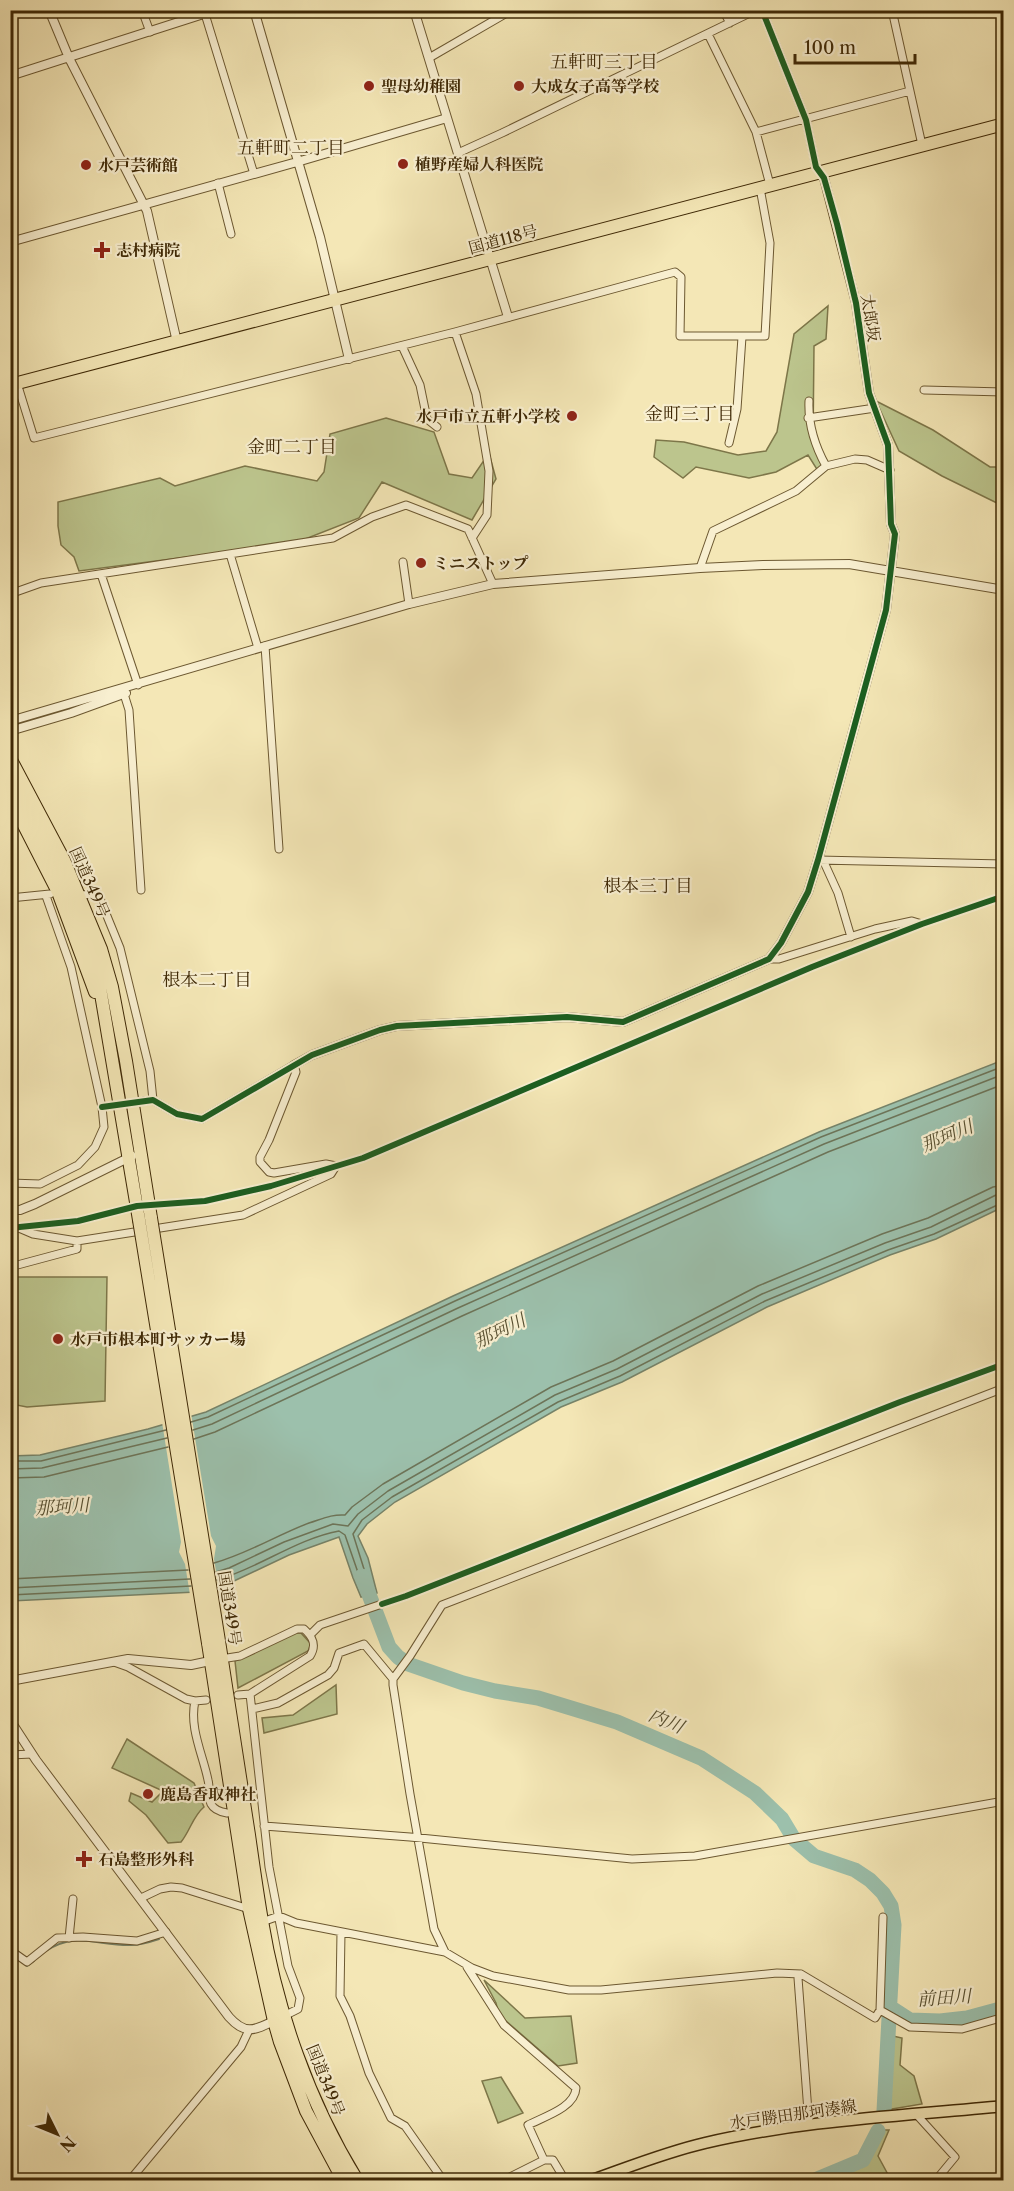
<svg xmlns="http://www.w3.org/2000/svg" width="1014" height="2191" viewBox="0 0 1014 2191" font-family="'Libre Caslon Text','Noto Serif JP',serif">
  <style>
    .green { fill: #bcc58d; stroke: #7d7649; stroke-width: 1.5 }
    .water { fill: #9cc0ac; stroke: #768369; stroke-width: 1.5 }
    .pier { fill: #f4e7b6 }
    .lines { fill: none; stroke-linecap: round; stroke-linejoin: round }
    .shore { stroke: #6d7458; stroke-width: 1.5 }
    .stream { stroke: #768369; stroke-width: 2 }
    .river { stroke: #9cc0ac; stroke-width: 15 }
    .minor-tunnel { stroke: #d0c193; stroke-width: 7; stroke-dasharray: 7 3.5; stroke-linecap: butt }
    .minor-casing { stroke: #6c5831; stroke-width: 9 }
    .tertiary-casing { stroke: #6c5831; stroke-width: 10 }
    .primary-casing { stroke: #3e2805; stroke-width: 13 }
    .trunk-casing { stroke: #3e2805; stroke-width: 14 }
    .minor { stroke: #f8efd0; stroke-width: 7 }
    .tertiary { stroke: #f8efd0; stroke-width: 8 }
    .primary { stroke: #f4e7b6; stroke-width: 10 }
    .trunk { stroke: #f4e7b6; stroke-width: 12 }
    .trunk-bridge-casing { stroke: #3e2805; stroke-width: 14; stroke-linecap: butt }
    .trunk-bridge { stroke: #f4e7b6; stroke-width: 12 }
    .cycleway-casing { stroke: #f8efd0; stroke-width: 10 }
    .cycleway { stroke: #1b5e20; stroke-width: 6 }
    .poi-dot { fill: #8f2418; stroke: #f8efd0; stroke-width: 2 }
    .labels { text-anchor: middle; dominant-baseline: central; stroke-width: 4.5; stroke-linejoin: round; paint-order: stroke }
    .poi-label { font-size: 16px; font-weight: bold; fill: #3e2805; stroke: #f8efd0; text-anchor: start }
    .street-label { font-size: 16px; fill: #3e2805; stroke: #f8efd0 }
    .neighbourhood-label { font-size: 18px; fill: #3e2805; stroke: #f8efd0 }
    .water-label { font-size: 18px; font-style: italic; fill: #564e2f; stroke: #f8efd0 }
  </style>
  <rect width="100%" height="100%" fill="#f4e7b6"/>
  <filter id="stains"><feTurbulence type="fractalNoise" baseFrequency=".00333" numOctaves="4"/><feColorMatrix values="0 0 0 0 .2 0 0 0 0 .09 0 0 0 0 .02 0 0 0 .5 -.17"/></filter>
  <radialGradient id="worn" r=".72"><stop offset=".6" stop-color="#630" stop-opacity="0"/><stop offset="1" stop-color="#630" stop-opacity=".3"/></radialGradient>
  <path class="green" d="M 828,306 L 826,339 L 814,346 L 813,442 L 825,466 L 818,471 L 808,455 L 776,472 L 749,478 L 696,467 L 683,478 L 654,457 L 656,440 L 684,442 L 738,455 L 766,451 L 777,432 L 794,334 Z
    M 876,401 L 933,430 L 990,467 L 1003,467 L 1003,506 L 942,476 L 899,451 Z
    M 386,418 L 434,432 L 449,474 L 472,478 L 489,453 L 496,479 L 472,520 L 382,482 L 359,518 L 295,543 L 79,571 L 74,557 L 61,545 L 58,526 L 58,502 L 160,478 L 175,486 L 245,466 L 317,481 L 324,472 L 330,434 Z
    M 10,1277 L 107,1277 L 105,1401 L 27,1407 L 11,1404 Z
    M 292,1633 L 301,1633 L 311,1644 L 308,1651 L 238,1688 L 235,1661 Z
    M 336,1685 L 337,1714 L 264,1733 L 262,1718 L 293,1715 Z
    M 127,1739 L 194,1783 L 204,1807 C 193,1816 190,1831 181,1842 L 168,1843 L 146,1815 L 129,1801 L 131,1793 L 152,1802 L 163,1791 L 112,1768 Z
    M 484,1980 L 525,2018 L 571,2016 L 577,2063 L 558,2066 L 499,2015 L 496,2003 Z
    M 893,2036 L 902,2038 L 900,2065 L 914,2076 L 922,2104 L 886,2110 Z
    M 501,2077 L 523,2113 L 498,2123 L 482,2081 Z
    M 881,2130 L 889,2130 L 878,2156 L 891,2180 L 848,2180 L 844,2173 L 866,2162 Z"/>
  <path class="water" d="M 1003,1060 L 1003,1207 L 936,1239 L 890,1255 L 767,1307 L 622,1382 L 561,1407 L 395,1502 L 367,1524 L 358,1536 L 368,1558 L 377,1593 L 361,1597 L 353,1578 L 339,1537 L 289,1555 L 234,1581 L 196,1592 L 11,1601 L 10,1456 L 40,1455 L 148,1429 L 206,1412 L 453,1296 L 819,1132 Z"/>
  <path class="pier" d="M 191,1413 L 211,1536 L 216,1546 L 214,1559 L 219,1589 L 190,1595 L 185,1564 L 179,1552 L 181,1542 L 162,1422 Z"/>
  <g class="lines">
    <path class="shore" d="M 191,1422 L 208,1417 L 455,1301 L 821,1137 L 1004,1066
      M 193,1430 L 212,1424 L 458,1308 L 824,1144 L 1004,1074
      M 194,1439 L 215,1432 L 462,1316 L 828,1152 L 1004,1084
      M 10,1461 L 41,1461 L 166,1430
      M 10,1469 L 42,1468 L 167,1438
      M 10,1478 L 44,1477 L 168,1447
      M 214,1563 C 247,1554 277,1535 309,1523 C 322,1519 332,1514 345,1515 L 352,1507 L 383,1484 L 551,1387 L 613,1361 L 758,1286 L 882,1234 L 928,1218 L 993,1187 L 1004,1185
      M 216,1572 L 229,1568 L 284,1542 L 333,1524 L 348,1526 L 358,1514 L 388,1491 L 555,1395 L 617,1369 L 762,1294 L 885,1243 L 931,1227 L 996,1195 L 1004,1194
      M 10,1579 L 188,1570
      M 217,1580 C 259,1568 296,1539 339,1531 L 345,1535 L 363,1587 L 367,1588 L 369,1585 L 353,1534 L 362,1520 L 392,1497 L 558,1402 L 620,1376 L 765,1301 L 888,1250 L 934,1234 L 1004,1202
      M 10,1588 L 190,1579
      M 10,1595 L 191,1586"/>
    <path class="stream" d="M 46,1951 C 75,1931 99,1946 131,1945 C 141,1945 150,1942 159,1939
      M 25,1964 L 27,1966 L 34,1961"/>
    <path class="river" d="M 362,1576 L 389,1647 L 398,1657 L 408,1664 L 463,1683 L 495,1691 L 538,1698 L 617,1722 L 701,1758 L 755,1793 L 782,1819 L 794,1839 L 814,1856 L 855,1870 L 870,1880 L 883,1893 L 891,1906 L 894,1925 L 884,2111
      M 890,2007 L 910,2020 L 940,2021 L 967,2018 L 1004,2008
      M 815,2180 L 863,2160 L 878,2131"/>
    <path class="minor-tunnel" d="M 110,1105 L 144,1101"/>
    <g class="minor-casing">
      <path id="minor" d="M 142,10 L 150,32
        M 723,10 L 730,23
        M 762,10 L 806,120 L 816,167 L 820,172
        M 892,10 L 922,145
        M 205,14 L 254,174
        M 708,34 L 756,132 L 770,185
        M 429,58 L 512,10
        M 756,132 L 910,91
        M 458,153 L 502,133 L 756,10
        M 218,183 L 231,234
        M 455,332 L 476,394 L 489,471 L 487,515 L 472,538
        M 402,346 L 420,385 L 427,419 L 437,427
        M 17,383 L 34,438 L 455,332 L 675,272 L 681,277 L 680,336 L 765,336 L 770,243 L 760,188
        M 924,390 L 1004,392
        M 809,401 C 808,424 815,446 826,466
        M 808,418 L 875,408
        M 729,443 L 737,409 L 742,337
        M 230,554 L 258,648
        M 403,562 L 409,604
        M 700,568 L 713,531 L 796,491 L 826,466 L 855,459 L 867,460 L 890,470
        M 101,574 L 138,685
        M 10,594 L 41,583 L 333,538 L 372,517 L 406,505 L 468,529 L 493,584
        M 265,646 L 279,849
        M 124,694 L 129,710 L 141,890
        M 818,860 L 1004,864
        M 823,860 L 838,893 L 851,937
        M 80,895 L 98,894 L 120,948 L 150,1071 L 153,1100
        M 10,898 L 50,894
        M 769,959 L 779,959 L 875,929 L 912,921 L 922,924
        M 10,1183 L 40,1184 L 78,1165 L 95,1147 L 104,1127 L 102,1107 L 71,967 L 46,896
        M 19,1228 L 33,1234 L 77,1241 L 243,1215 L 331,1174 L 336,1166 L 326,1164 L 274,1173 L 269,1172 L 260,1162 L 260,1157 L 269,1140 L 296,1072 L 294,1065 L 202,1119 L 177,1114 L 153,1100 L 144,1101
        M 10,1267 L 77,1249 L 77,1241
        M 310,1635 L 320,1625 L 382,1604
        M 221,1659 L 240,1656 L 297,1629 L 304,1629 C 313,1637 317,1645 310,1656 L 250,1694 L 238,1695
        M 114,1662 L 128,1667 L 186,1699 L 195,1701 L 206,1700
        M 250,1694 L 269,1867 L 288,1966 L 300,1998 L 298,2009 L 284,2016
        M 195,1701 C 189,1728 203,1755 208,1780 C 210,1787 208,1797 211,1804 C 214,1810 221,1812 227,1813
        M 252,1709 L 278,1703 L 328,1675 L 334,1668 L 339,1653 L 364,1644 L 393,1679
        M 10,1755 L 32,1754
        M 264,1826 L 410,1837 L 632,1859 L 695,1856 L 1004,1801
        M 141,1898 L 160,1889 L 171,1887 L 182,1888 L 249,1909
        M 262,1922 L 279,1916 L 296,1923 L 445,1952 L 472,1968 L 493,1976 L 569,1990 L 601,1990 L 777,1973 L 801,1974 L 875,2018 L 880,2010 L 910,2027 L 962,2029 L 1004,2017
        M 341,1932 L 340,1996 L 350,2016 L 369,2073 L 391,2118 L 405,2126 L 443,2180
        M 69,1938 L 73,1899
        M 10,1950 L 27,1962 L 57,1938 L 83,1937 L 137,1941 L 166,1932
        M 445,1952 L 434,1929 L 410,1794 L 393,1685 L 393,1679 L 410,1656 L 442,1605 L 1004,1388
        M 467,1967 L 504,2025 L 576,2088 C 575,2108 543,2117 528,2125 L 544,2160
        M 801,1974 L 798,1978 L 809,2125
        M 880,2010 L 883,1917
        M 916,2114 L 955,2157 L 936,2180
        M 130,2180 L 241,2047 L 249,2030
        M 504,2180 L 544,2160 L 553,2160 L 565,2180"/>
    </g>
    <g class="tertiary-casing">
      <path id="tertiary" d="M 49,10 L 69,58 L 147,211 L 177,342
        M 254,10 L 320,237 L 349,359
        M 414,10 L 508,317
        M 10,76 L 216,10
        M 10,242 L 297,162 L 447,118
        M 10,721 L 409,604 L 493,584 L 700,568 L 763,565 L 849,564 L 1004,590
        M 10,731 L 71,713 L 126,693
        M 294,1065 L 312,1055 L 380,1030 L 397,1026 L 567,1017 L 623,1022 L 769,959 L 781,943 L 808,892 L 818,860 L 886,610 L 895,534 L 891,524 L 888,445 L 869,393 L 856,303 L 824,178 L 820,172
        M 10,1210 L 20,1210 L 35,1204 L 132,1156
        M 10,1681 L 128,1659 L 191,1665 L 210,1661
        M 10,1720 L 36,1760 L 229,2017 C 247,2037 256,2029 278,2019"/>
    </g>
    <g class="primary-casing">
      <path id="primary" d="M 592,2180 C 629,2167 666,2152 705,2143 C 802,2120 904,2116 1004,2106"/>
    </g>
    <g class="trunk-casing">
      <path id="trunk" d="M 10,385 L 1004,124
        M 10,758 L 64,860 L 101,949 L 112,987 L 126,1061 L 151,1218
        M 10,779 L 71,898 L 104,983
        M 10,798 L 58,892 L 95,992
        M 98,976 L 139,1220
        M 219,1641 C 229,1706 239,1770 249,1835 C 253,1863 257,1892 262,1921 C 277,2011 309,2102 357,2180
        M 208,1643 L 249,1909 L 274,2021 L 280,2042 L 306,2111 L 343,2180"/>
    </g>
    <use href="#minor" class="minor"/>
    <use href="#tertiary" class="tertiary"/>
    <use href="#primary" class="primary"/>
    <use href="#trunk" class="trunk"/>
    <g class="trunk-bridge-casing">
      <path id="trunk-bridge" d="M 151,1218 L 219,1641
        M 139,1220 L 208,1643"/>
    </g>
    <use href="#trunk-bridge" class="trunk-bridge"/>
    <g class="cycleway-casing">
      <path id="cycleway" d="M 102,1107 L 153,1100 L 177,1114 L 202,1119 L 312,1055 L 380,1030 L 397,1026 L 567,1017 L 623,1022 L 769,959 L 781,943 L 808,892 L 818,860 L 886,610 L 895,534 L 891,524 L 888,445 L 869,393 L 856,303 L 837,224 L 824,178 L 816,167 L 806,120 L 762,10
        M 10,1228 L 78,1221 L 137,1206 L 205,1201 L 271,1186 L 363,1158 L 812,967 L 922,924 L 1004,896
        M 382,1604 L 406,1596 L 900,1402 L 1004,1364"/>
    </g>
    <use href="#cycleway" class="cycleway"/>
  </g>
  <g class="poi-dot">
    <circle cx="369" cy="86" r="6"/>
    <circle cx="519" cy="86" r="6"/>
    <circle cx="403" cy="164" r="6"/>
    <circle cx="86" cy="165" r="6"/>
    <path d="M99 241h6v6h6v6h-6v6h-6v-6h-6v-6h6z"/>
    <circle cx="572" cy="416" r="6"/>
    <circle cx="421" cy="563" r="6"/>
    <circle cx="58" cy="1339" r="6"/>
    <circle cx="148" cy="1794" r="6"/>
    <path d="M81 1850h6v6h6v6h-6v6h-6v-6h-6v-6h6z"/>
  </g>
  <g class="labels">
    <g class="poi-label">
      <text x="381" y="86">聖母幼稚園</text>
      <text x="531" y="86">大成女子高等学校</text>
      <text x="415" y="164">植野産婦人科医院</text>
      <text x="98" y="165">水戸芸術館</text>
      <text x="116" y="250">志村病院</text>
      <text x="560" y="416" text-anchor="end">水戸市立五軒小学校</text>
      <text x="433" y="563">ミニストップ</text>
      <text x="70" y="1339">水戸市根本町サッカー場</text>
      <text x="160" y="1794">鹿島香取神社</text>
      <text x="98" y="1859">石島整形外科</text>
    </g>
    <g class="street-label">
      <text transform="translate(503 239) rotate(-15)">国道118号</text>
      <text transform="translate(871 318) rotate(81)">太郎坂</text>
      <text transform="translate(90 882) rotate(66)">国道349号</text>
      <text transform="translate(230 1608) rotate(81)">国道349号</text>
      <text transform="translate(326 2080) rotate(68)">国道349号</text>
      <text transform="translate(793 2114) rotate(-8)">水戸勝田那珂湊線</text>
    </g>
    <g class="neighbourhood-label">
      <text x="604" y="62">五軒町三丁目</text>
      <text x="291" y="148">五軒町二丁目</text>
      <text x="690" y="414">金町三丁目</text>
      <text x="292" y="447">金町二丁目</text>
      <text x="648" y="886">根本三丁目</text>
      <text x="207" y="980">根本二丁目</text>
    </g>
    <g class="water-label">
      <text transform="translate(947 1136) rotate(-23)">那珂川</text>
      <text transform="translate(500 1331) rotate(-26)">那珂川</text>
      <text transform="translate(62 1507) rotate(-4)">那珂川</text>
      <text transform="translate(666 1721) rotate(23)">内川</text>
      <text transform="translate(944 1998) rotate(-4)">前田川</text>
    </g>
  </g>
  <rect width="1014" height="2191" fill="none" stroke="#f4e7b6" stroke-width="36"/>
  <rect x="12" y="12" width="990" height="2167" fill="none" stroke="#3e2805" stroke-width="3"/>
  <rect x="18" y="18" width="978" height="2155" fill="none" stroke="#3e2805" stroke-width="1.5"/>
  <g transform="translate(57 2134) rotate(133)" stroke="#f8efd0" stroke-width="4.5" paint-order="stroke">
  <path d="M0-4.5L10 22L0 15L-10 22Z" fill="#3e2805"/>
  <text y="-9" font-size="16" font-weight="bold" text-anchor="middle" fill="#3e2805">N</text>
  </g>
  <path d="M795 54v9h120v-9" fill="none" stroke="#3e2805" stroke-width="3"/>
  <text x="804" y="54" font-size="18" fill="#3e2805" stroke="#f8efd0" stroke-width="4.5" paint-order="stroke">100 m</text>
  <rect width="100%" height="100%" filter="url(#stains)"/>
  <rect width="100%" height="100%" fill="url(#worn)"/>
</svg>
